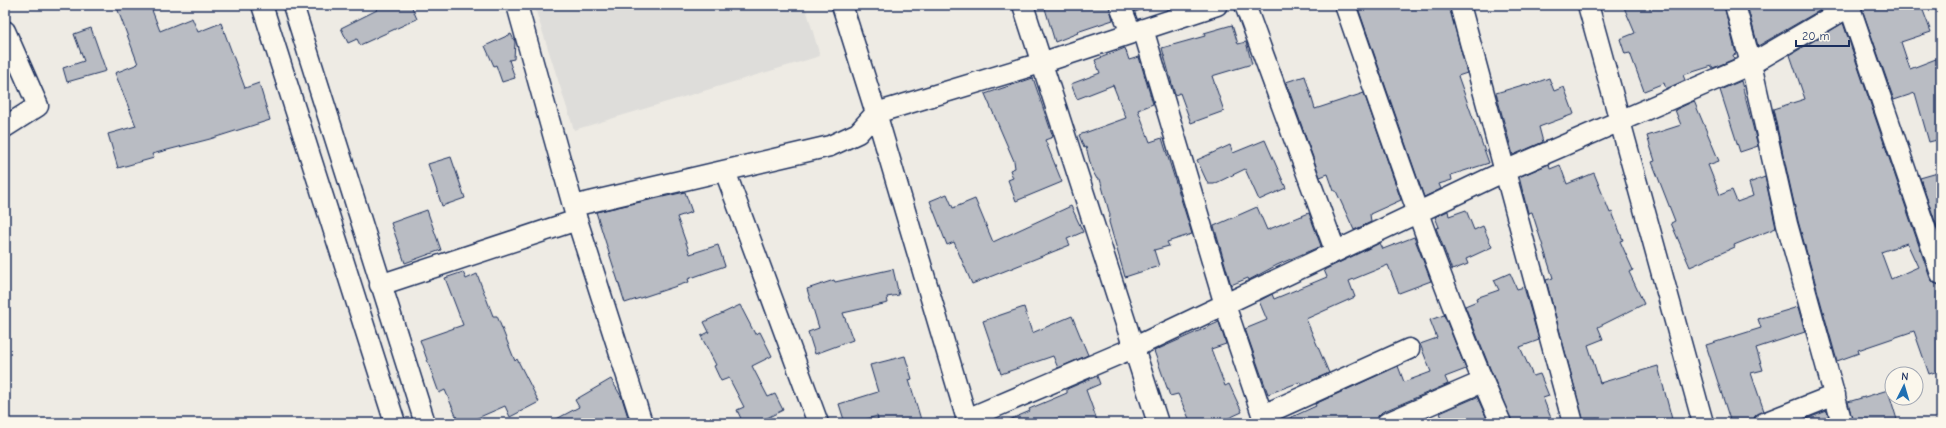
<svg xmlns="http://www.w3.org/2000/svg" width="1946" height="428" viewBox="0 0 1946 428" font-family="'Comic Neue',sans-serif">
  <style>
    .built { fill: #deddda }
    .building { fill: #b9bcc3; stroke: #1b2f5e; fill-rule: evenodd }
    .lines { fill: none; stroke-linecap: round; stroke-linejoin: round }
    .minor-casing { stroke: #1b2f5e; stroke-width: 23 }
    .minor { stroke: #fbf7ec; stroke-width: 20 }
  </style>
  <rect width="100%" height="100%" fill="#eeebe4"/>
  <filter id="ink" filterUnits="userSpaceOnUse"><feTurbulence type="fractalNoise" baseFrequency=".025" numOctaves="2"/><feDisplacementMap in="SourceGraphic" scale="8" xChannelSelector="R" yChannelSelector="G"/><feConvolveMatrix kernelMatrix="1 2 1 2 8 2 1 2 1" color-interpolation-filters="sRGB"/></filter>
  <g filter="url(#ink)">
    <path class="built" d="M 534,5 L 805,5 L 820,56 L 574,130 Z"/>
    <path class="building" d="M 116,5 L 150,5 L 160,31 L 192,18 L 198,32 L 221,23 L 245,88 L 259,83 L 270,120 L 210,139 L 152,154 L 154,158 L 118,168 L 108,134 L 136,126 L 115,73 L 138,64 Z
      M 374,5 L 411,5 L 417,19 L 360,45 L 357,39 L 348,43 L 341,28 L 377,10 Z
      M 1044,5 L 1109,5 L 1113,20 L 1077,32 L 1078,33 L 1055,42 Z
      M 1132,5 L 1149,5 L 1149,7 L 1135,12 Z
      M 1357,5 L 1449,5 L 1467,73 L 1458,76 L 1489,163 L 1451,175 L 1452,180 L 1439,184 L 1441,189 L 1424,197 Z
      M 1623,5 L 1724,5 L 1736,54 L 1733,55 L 1734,59 L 1713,68 L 1712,66 L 1683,75 L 1685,80 L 1666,89 L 1664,83 L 1644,91 L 1630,53 L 1625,54 L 1620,39 L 1635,33 Z
      M 1747,5 L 1829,5 L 1758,46 Z
      M 1863,5 L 1921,5 L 1931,32 L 1901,42 L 1910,69 L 1941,57 L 1941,139 L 1929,142 L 1915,93 L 1894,100 L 1862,9 Z
      M 1843,23 L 1930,278 L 1934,283 L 1941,285 L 1941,370 L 1929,374 L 1914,331 L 1858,350 L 1859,353 L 1837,361 L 1798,221 L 1773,109 L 1805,99 L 1790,55 ZM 1907,243 L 1918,267 L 1891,279 L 1881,252 Z
      M 1232,25 L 1238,44 L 1246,42 L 1252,64 L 1212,76 L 1224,111 L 1191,123 L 1180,93 L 1175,95 L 1162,48 L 1205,36 L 1204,33 Z
      M 91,28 L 106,71 L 67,82 L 63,68 L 84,61 L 74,34 Z
      M 511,34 L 515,42 L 514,59 L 509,60 L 515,78 L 502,82 L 496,65 L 494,66 L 485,46 Z
      M 1125,48 L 1129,60 L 1139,57 L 1153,104 L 1138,110 L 1150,142 L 1162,138 L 1192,234 L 1167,242 L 1169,246 L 1154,250 L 1159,266 L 1125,277 L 1109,222 L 1110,215 L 1100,179 L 1097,179 L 1092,170 L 1086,147 L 1084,148 L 1079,135 L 1126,118 L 1113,85 L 1077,99 L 1071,84 L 1100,73 L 1095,60 Z
      M 1305,76 L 1315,109 L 1364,93 L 1401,200 L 1370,214 L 1371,222 L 1354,230 L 1336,191 L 1334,191 L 1328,174 L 1320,177 L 1286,82 Z
      M 1033,78 L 1053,137 L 1045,140 L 1062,182 L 1016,201 L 1008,180 L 1013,178 L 1010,170 L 1015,168 L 1014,161 L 985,94 Z
      M 1549,78 L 1554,91 L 1564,87 L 1574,114 L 1539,127 L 1543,142 L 1513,155 L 1496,93 L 1526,84 L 1527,86 Z
      M 1741,81 L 1758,146 L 1740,152 L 1720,90 Z
      M 1694,101 L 1719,161 L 1708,165 L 1720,195 L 1732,190 L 1737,202 L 1753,196 L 1749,183 L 1765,177 L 1776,228 L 1734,245 L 1735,247 L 1690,267 L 1671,223 L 1675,221 L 1652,162 L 1655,161 L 1647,136 L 1681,125 L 1675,110 Z
      M 1265,140 L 1286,188 L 1259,200 L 1245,169 L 1214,184 L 1208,184 L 1197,160 L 1230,145 L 1233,153 Z
      M 451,157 L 465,198 L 442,206 L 428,164 Z
      M 1549,164 L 1550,169 L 1560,165 L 1567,184 L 1594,173 L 1610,213 L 1612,212 L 1623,240 L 1620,241 L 1633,270 L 1629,272 L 1644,304 L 1598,327 L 1603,339 L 1588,345 L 1600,383 L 1658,366 L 1673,423 L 1598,423 L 1597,419 L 1584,423 L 1546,280 L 1553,278 L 1532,212 L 1528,213 L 1519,177 Z
      M 1941,172 L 1941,238 L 1920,178 Z
      M 685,192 L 692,212 L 677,217 L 690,254 L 718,245 L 725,266 L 688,279 L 689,282 L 625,303 L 596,212 Z
      M 947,194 L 953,208 L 975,199 L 993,242 L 1071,206 L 1083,232 L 1067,239 L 1070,245 L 972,284 L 954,242 L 947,245 L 930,201 Z
      M 1257,207 L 1267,230 L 1309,213 L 1321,246 L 1277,265 L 1249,280 L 1248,278 L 1231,285 L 1214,226 Z
      M 427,210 L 441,250 L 405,263 L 391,223 Z
      M 1466,210 L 1474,230 L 1483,226 L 1492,247 L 1466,259 L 1468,264 L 1452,270 L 1436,228 L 1439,227 L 1435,217 L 1448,211 L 1449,216 Z
      M 1414,237 L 1431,281 L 1399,293 L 1388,265 L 1349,281 L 1355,297 L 1306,319 L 1329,373 L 1306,383 L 1301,384 L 1300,382 L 1268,394 L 1245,329 L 1267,320 L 1259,301 L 1272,294 L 1274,299 L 1327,277 L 1324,270 L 1380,243 L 1383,249 Z
      M 893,269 L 899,295 L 887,297 L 888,303 L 843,313 L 853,340 L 815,354 L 808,332 L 819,328 L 807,289 L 834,280 L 835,282 Z
      M 463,272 L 466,279 L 477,274 L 493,316 L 497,316 L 515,361 L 517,359 L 539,402 L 510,417 L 505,406 L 466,423 L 459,423 L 445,390 L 439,393 L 420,340 L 463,325 L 445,278 Z
      M 1510,273 L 1517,289 L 1524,287 L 1539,340 L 1520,347 L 1533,376 L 1540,374 L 1549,396 L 1543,398 L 1553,423 L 1512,423 L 1465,306 L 1477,301 L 1476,298 L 1499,290 L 1494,280 Z
      M 740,305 L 755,334 L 760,332 L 772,356 L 752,366 L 768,397 L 775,394 L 783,410 L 757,423 L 743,423 L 737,410 L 744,407 L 729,378 L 721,381 L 714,366 L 716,365 L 701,336 L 709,332 L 704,322 Z
      M 1024,307 L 1032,333 L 1072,316 L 1088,355 L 1058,368 L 1053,356 L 1001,374 L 983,321 Z
      M 1798,307 L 1805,332 L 1756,348 L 1763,370 L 1751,373 L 1764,411 L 1755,416 L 1753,423 L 1731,423 L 1706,345 L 1761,328 L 1758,319 Z
      M 1444,315 L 1466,369 L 1445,377 L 1448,384 L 1382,412 L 1378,416 L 1376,423 L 1279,423 L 1316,406 L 1315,404 L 1398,366 L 1404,382 L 1431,372 L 1420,344 L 1437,338 L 1430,320 Z
      M 1219,322 L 1226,344 L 1211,349 L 1225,386 L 1229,384 L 1242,412 L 1218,423 L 1191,423 L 1178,394 L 1170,396 L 1154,351 Z
      M 905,356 L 912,379 L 909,380 L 922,423 L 879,423 L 877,416 L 854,423 L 845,423 L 839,404 L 878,392 L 870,365 Z
      M 1097,376 L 1100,384 L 1086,390 L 1098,423 L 1002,423 L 1030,411 L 1029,409 L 1067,393 L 1067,389 Z
      M 611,379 L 622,398 L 628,417 L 618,423 L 549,423 L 579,407 L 575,400 Z
      M 1888,390 L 1898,423 L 1853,423 L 1848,402 Z
      M 1477,397 L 1488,421 L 1483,423 L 1444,423 L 1440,413 Z
      M 1827,411 L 1830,423 L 1795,423 Z"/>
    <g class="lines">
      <g class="minor-casing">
        <path id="minor" d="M 262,5 L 395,423
          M 293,5 L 425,423
          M 517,5 L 577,220 L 642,423
          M 842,5 L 876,113 L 968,423
          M 1023,5 L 1158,423
          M 1120,5 L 1131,33
          M 1245,5 L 1335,250
          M 1345,5 C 1394,145 1441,287 1501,423
          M 1460,5 L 1573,423
          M 1588,5 L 1703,423
          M 1735,5 L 1751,64 L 1787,224 L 1842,423
          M 1849,5 L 1941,274
          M 1143,29 L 1225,305 L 1265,423
          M 5,31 L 38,106 L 5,127
          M 725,171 L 818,423
          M 573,206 L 830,146 L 858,133 L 876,113 L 1041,63 L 1217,5
          M 380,285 L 577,220
          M 1263,415 L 1409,349
          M 967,419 L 1133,348 L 1505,171 L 1751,64 L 1852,5
          M 1387,423 L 1482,382
          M 1764,423 L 1835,395"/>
      </g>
      <use href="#minor" class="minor"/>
    </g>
  </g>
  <rect width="1946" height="428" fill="none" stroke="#fbf7ec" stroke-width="20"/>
  <rect x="10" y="10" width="1926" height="408" fill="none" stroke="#1b2f5e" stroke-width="1.5" filter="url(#ink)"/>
  <g transform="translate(1904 386) rotate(5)"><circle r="19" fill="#fbf7ec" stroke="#a1a7b3"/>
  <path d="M0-3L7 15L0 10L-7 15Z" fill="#1f6fb2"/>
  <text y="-6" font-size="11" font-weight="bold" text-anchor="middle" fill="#1b2f5e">N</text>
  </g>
  <path d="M1796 40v6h53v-6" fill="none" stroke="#1b2f5e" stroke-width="2"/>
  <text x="1802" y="40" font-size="12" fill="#1b2f5e" stroke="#fbf7ec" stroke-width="3" paint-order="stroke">20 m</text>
</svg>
